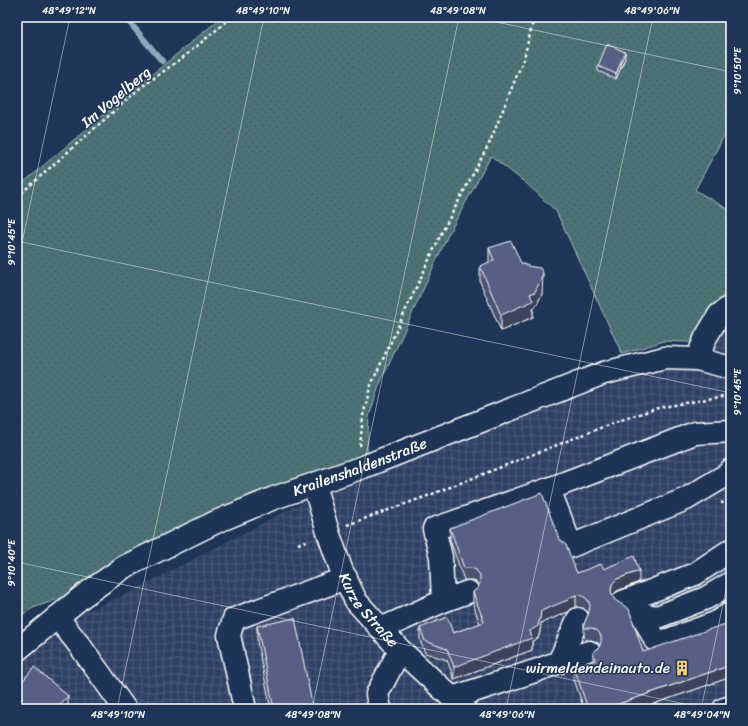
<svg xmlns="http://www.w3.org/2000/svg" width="748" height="726" viewBox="0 0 748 726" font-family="Sriracha,sans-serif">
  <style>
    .industrial { fill: url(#industrial-grid) }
    .grass { fill: url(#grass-dots); stroke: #a6b9ba }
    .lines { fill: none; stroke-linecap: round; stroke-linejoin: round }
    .stream { stroke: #8fa9bb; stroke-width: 6 }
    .minor-casing { stroke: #fff; stroke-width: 25 }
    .path { stroke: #fff; stroke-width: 2.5; stroke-dasharray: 3 3; stroke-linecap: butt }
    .minor { stroke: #1d3557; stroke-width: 22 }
    .wall { fill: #4c5272; stroke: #fff }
    .shaded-wall { fill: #3e425d; stroke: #fff }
    .building { fill: #585f85; stroke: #fff }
    .ticks { fill: none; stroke: #fff; stroke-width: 1; stroke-opacity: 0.45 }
    .labels { text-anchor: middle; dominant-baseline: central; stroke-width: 3; stroke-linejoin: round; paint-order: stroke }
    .street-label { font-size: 15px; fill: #fff; stroke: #1d3557 }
    .poi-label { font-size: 15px; fill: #fff; stroke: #1d3557; text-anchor: end }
    .neatline { fill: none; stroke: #fff; stroke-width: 1.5 }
    .ticks-label { font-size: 10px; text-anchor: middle; fill: #fff }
  </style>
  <defs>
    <pattern id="industrial-grid" width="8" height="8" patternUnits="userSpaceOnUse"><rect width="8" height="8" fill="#2f4265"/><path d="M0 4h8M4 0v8" fill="none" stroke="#4e5e7c"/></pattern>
    <pattern id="grass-dots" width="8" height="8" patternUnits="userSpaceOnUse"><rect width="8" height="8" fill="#4c7376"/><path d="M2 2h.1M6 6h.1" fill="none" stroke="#4c5a5b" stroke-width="1.8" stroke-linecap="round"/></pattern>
  </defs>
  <rect width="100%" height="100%" fill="#1d3557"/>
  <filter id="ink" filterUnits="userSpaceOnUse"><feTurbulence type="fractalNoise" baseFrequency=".025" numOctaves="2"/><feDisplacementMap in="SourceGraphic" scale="8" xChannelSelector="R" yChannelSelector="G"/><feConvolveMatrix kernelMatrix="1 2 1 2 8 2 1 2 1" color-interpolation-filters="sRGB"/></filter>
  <g filter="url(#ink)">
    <path class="industrial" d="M 731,323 L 731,709 L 17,709 L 17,640 L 120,597 L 360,473 L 667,366 L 708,343 Z"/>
    <path class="grass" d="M 222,17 L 731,17 L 731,123 L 695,190 L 731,211 L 731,323 L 708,343 L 664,341 L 622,354 L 556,211 L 527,184 L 491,156 L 448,235 L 379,386 L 369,416 L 367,453 L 319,474 L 78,592 L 33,608 L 17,618 L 17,188 L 133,90 Z"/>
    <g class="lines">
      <path class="stream" d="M 125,17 L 162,61"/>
      <g class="minor-casing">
        <g id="minor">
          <path d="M 697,359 L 706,337 L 719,315 L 731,306"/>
          <path id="s1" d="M 314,485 L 328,532 L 341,569 L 356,601 L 400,650 L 464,709"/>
          <path d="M 549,489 L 695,433 L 731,431"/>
          <path d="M 443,601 L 468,592"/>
          <path d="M 623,602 L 695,574 L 731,550"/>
          <path d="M 623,602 L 642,614 L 657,617 L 706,598 L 731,583"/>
          <path d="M 642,614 L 655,640 L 665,641 L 715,623 L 731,613"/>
          <path d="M 57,617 L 80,646 L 125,709"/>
          <path d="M 381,629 L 443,601 L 441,557 L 434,529 L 549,489 L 571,546 L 686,499 L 728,474 L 731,470"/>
          <path id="s2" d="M 17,650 L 83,596 L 124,567 L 216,522 L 274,498 L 363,467 L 604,373 L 665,358 L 697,359 L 731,368"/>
          <path d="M 559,662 L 589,652"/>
          <path d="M 452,698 L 538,670 L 559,662 L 578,619"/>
          <path d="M 245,709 L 229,635 L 234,619 L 346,578"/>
          <path d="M 380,709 L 377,694 L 400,650"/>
          <path d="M 724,709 L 731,707"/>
        </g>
      </g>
      <path class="path" d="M 17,197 L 139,89 L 186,55 L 232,17
        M 360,446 L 363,416 L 370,387 L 441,234 L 489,144 L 524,58 L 534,17
        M 721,502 L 731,508
        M 347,525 L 430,495 L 618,421 L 658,408 L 724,396 L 731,391
        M 298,544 L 309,540"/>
      <use href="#minor" class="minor"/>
    </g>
    <path class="wall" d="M 625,58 L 616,79 L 598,71 L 598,66 Z
      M 489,248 L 521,263 L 542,294 L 535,308 L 533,309 L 533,317 L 501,331 L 480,282 L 480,266 L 489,263 Z
      M 450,528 L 559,539 L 577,573 L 604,569 L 639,582 L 617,591 L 612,596 L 643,652 L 731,677 L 639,709 L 584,709 L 574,679 L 574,667 L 593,660 L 593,652 L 599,648 L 600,646 L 598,643 L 592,640 L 585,640 L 584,636 L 584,624 L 589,613 L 588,612 L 583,608 L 576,607 L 571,609 L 568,612 L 541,623 L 540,631 L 538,638 L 532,641 L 532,650 L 454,679 L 447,660 L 425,653 L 420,640 L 420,628 L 453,633 L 480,624 L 473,604 L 473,592 L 478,588 L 479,586 L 476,582 L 471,580 L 464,580 L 450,540 Z
      M 257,626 L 313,709 L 271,709 L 257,642 Z"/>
    <path class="shaded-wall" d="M 625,52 L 625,58 L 616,79 L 616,74 Z
      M 543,273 L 542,294 L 535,308 L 533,309 L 533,317 L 501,331 L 501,315 L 530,294 Z
      M 639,571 L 639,582 L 617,591 L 612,596 L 611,602 L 611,590 L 612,584 L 617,579 Z
      M 576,595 L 576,607 L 571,609 L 568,612 L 541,623 L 540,631 L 538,638 L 532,641 L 532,650 L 454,679 L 454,667 L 530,631 L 541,611 Z
      M 731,665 L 731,677 L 639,709 L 604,709 Z
      M 68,696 L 68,709 L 56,709 Z"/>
    <path class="building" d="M 607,44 L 625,52 L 616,74 L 598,66 Z
      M 511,241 L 521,263 L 528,266 L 540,268 L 543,273 L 542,277 L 535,292 L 530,294 L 533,301 L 501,315 L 480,266 L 494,260 L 489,248 Z
      M 542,493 L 559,539 L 566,545 L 577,573 L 601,564 L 604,569 L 634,556 L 639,571 L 617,579 L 612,584 L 611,590 L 612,595 L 615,600 L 629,609 L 643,652 L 731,622 L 731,665 L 604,709 L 588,709 L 574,667 L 596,660 L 593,652 L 599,648 L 601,642 L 601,636 L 598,631 L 592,628 L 585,628 L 584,624 L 589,612 L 590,606 L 588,600 L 583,596 L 576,595 L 571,597 L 568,600 L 541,611 L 540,619 L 538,626 L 530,631 L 532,638 L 454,667 L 447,649 L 425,641 L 420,628 L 447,617 L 453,633 L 484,622 L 473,592 L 478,588 L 480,583 L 480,575 L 476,570 L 471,568 L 464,568 L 450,528 Z
      M 295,618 L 313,709 L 274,709 L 257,626 Z
      M 34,667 L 68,696 L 56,709 L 17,709 L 17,688 Z"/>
  </g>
  <path class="ticks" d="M 473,17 L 731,72M 17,241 L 731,393M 17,266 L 70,17M 17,562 L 708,709M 117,709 L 264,17M 312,709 L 459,17M 506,709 L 653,17M 701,709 L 731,566"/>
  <defs>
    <g id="building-bare" transform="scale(1.2)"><path d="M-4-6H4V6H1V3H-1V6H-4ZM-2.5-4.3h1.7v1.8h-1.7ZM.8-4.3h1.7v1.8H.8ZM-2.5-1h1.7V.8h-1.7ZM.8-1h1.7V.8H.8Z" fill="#ffd166" stroke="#1d3557" stroke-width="2.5" paint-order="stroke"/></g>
  </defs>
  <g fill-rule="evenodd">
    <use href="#building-bare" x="682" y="668"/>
  </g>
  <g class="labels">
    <g class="street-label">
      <text transform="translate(116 97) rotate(-40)">Im Vogelberg</text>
      <text stroke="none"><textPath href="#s2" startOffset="392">Krailenshaldenstraße</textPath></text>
      <text stroke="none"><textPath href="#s1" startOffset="138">Kurze Straße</textPath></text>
    </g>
    <g class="poi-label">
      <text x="670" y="668">wirmeldendeinauto.de</text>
    </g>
  </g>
  <rect width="748" height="726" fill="none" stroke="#1d3557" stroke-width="44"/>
  <rect x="22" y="22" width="704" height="682" class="neatline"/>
  <g class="ticks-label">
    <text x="69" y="14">48°49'12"N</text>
    <text x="263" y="14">48°49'10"N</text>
    <text x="458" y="14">48°49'08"N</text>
    <text x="652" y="14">48°49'06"N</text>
    <text transform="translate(737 71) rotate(-90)" y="4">9°10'50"E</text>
    <text transform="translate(11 242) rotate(-90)" y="4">9°10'45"E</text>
    <text transform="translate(737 392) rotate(-90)" y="4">9°10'45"E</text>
    <text transform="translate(11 563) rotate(-90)" y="4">9°10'40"E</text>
    <text x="118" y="718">48°49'10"N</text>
    <text x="313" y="718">48°49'08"N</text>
    <text x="507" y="718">48°49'06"N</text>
    <text x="702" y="718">48°49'04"N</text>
  </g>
</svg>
